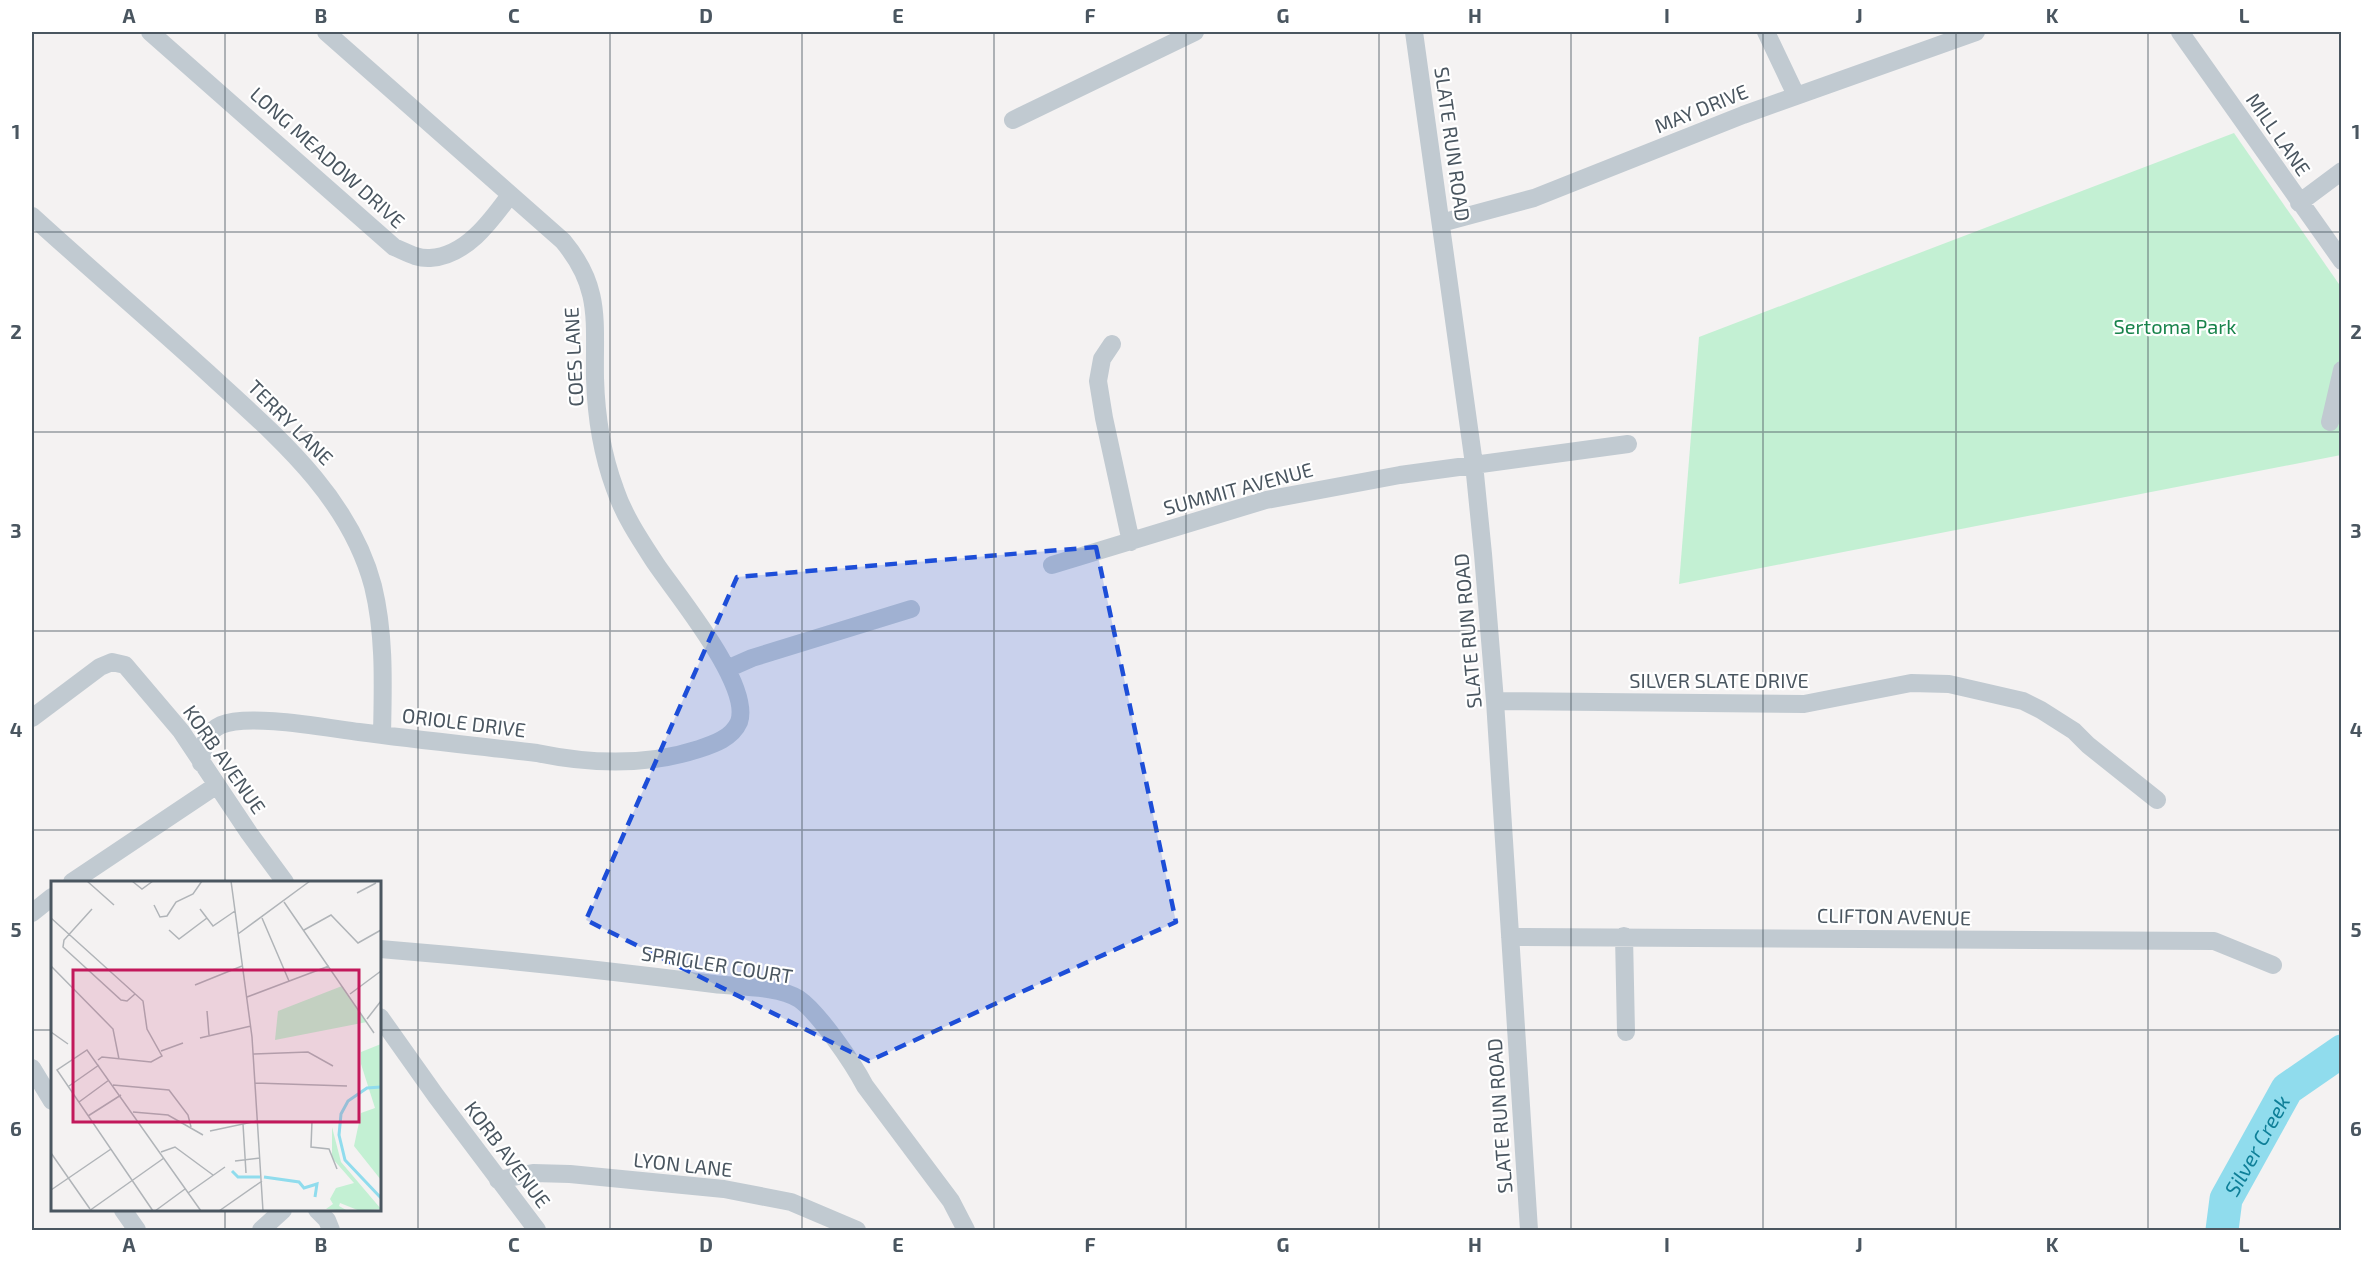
<svg xmlns="http://www.w3.org/2000/svg" width="2373" height="1262" viewBox="0 0 2373 1262" font-family="'Exo 2',sans-serif">
  <style>
    .green { fill: #c3f0d3 }
    .lines { fill: none; stroke-linecap: round; stroke-linejoin: round }
    .river { stroke: #90dced; stroke-width: 33 }
    .minor { stroke: #c1cad1; stroke-width: 18 }
    .marked { fill: #1d4ed8; fill-opacity: 0.2; stroke: #1d4ed8; stroke-width: 4.5; stroke-dasharray: 12 8; stroke-linejoin: round }
    .grid { fill: none; stroke: #4a5660; stroke-width: 1.5; stroke-opacity: 0.55 }
    .labels { text-anchor: middle; dominant-baseline: central; stroke-width: 4.5; stroke-linejoin: round; paint-order: stroke }
    .street-label { font-size: 20px; fill: #4a5660; stroke: #fff }
    .park-label { font-size: 20px; fill: #18834b; stroke: #fff }
    .water-label { font-size: 21px; font-style: italic; fill: #0e7f98; stroke: #fff }
    .inset-river { fill: none; stroke: #90dced; stroke-width: 3 }
    .inset-road { fill: none; stroke: #b0b4b8; stroke-width: 1.5 }
    .view { fill: #c2185b; fill-opacity: 0.15; stroke: #c2185b; stroke-width: 3 }
    .inset-edge { fill: none; stroke: #4a5660; stroke-width: 3 }
    .neatline { fill: none; stroke: #4a5660; stroke-width: 2 }
    .grid-label { font-size: 20px; text-anchor: middle; font-weight: bold; fill: #4a5660 }
  </style>
  <rect width="100%" height="100%" fill="#f4f2f2"/>
  <path class="green" d="M 2234,133 L 2341,287 L 2341,455 L 1679,584 L 1699,337 Z"/>
  <g class="lines">
    <path class="river" id="s1" d="M 2222,1230 L 2226,1199 L 2287,1089 L 2342,1051"/>
    <path class="minor" d="M 150,32 L 394,247 C 406,252 417,259 430,258 C 466,256 491,221 510,195
      M 1414,32 L 1474,464 L 1483,554 L 1495,701 L 1529,1230
      M 1766,32 L 1796,95
      M 2180,32 L 2342,261
      M 1013,120 L 1195,32
      M 2299,203 L 2342,171
      M 32,216 C 90,269 150,320 208,373 C 274,434 349,495 373,586 C 385,635 383,685 382,735
      M 1441,223 L 1534,198 L 1743,115 L 1976,32
      M 1112,344 L 1102,359 L 1098,381 L 1104,418 L 1131,542
      M 2330,422 L 2342,370
      M 1052,565 L 1266,500 L 1400,475 L 1628,444
      M 727,669 L 752,658 L 911,609
      M 1495,701 L 1804,704 L 1911,683 L 1949,684 L 2023,701 L 2041,710 L 2074,731 L 2088,745 L 2157,800
      M 32,718 L 100,667 L 112,662 L 125,665 L 181,731 L 249,833 L 285,882
      M 201,763 C 203,747 205,732 221,725 C 248,713 327,728 359,732 C 418,740 478,746 537,753 C 590,764 647,766 699,749 C 714,744 732,738 739,722 C 752,685 677,595 656,564 C 641,541 624,516 615,489 C 602,454 596,414 595,378 C 594,321 602,288 563,241 L 326,32
      M 72,882 L 217,785
      M 32,913 L 52,897
      M 1624,936 L 1626,1032
      M 1510,937 L 2214,941 L 2273,965
      M 380,949 C 491,958 603,970 714,984 C 738,987 779,986 799,999 C 819,1013 853,1063 865,1086 L 951,1201 L 966,1230
      M 380,1017 L 436,1096 L 537,1230
      M 32,1068 L 52,1101
      M 498,1180 L 533,1173 L 570,1174 L 724,1189 L 791,1202 L 857,1230
      M 123,1210 L 137,1230
      M 317,1210 L 327,1220 L 331,1230
      M 261,1230 L 283,1210"/>
  </g>
  <path class="marked" d="M 1096,547 L 1176,922 L 869,1061 L 586,920 L 737,577 Z"/>
  <path class="grid" d="M 225,32 L 225,882M 418,32 L 418,1230M 610,32 L 610,1230M 802,32 L 802,1230M 994,32 L 994,1230M 1186,32 L 1186,1230M 1379,32 L 1379,1230M 1571,32 L 1571,1230M 1763,32 L 1763,1230M 1956,32 L 1956,1230M 2148,32 L 2148,1230M 32,232 L 2342,232M 32,432 L 2342,432M 32,631 L 2342,631M 32,830 L 2342,830M 32,1030 L 52,1030M 380,1030 L 2342,1030M 225,1210 L 225,1230"/>
  <g class="labels">
    <g class="street-label">
      <text transform="translate(1701 108) rotate(-22)">MAY DRIVE</text>
      <text transform="translate(2279 134) rotate(55)">MILL LANE</text>
      <text transform="translate(1453 144) rotate(82)">SLATE RUN ROAD</text>
      <text transform="translate(328 157) rotate(42)">LONG MEADOW DRIVE</text>
      <text transform="translate(573 357) rotate(-93)">COES LANE</text>
      <text transform="translate(291 422) rotate(45)">TERRY LANE</text>
      <text transform="translate(1238 488) rotate(-15)">SUMMIT AVENUE</text>
      <text transform="translate(1467 631) rotate(-95)">SLATE RUN ROAD</text>
      <text x="1719" y="680">SILVER SLATE DRIVE</text>
      <text transform="translate(464 722) rotate(7)">ORIOLE DRIVE</text>
      <text transform="translate(225 759) rotate(55)">KORB AVENUE</text>
      <text transform="translate(1894 916) rotate(1)">CLIFTON AVENUE</text>
      <text transform="translate(717 964) rotate(9)">SPRIGLER COURT</text>
      <text transform="translate(1499 1116) rotate(-94)">SLATE RUN ROAD</text>
      <text transform="translate(508 1154) rotate(53)">KORB AVENUE</text>
      <text transform="translate(683 1164) rotate(6)">LYON LANE</text>
    </g>
    <g class="park-label">
      <text x="2175" y="326">Sertoma Park</text>
    </g>
    <g class="water-label">
      <text stroke="none"><textPath href="#s1" startOffset="93">Silver Creek</textPath></text>
    </g>
  </g>
  <g transform="translate(51 881)">
    <rect width="330" height="330" fill="#f4f2f2"/>
    <path d="M 291,105 L 316,141 L 224,159 L 227,130 ZM 330,163 L 330,299 L 303,265 L 310,232 L 324,227 L 310,183 L 310,171 ZM 281,246 L 290,281 L 330,328 L 309,330 L 289,322 L 288,325 L 297,330 L 275,328 L 282,323 L 279,318 L 285,307 L 303,302 L 281,277 Z" fill="#c3f0d3"/>
    <path class="inset-river" d="M 330,206 L 316,207 L 297,220 L 290,233 L 288,254 L 294,279 L 330,317M 181,290 L 187,296 L 209,296M 213,296 L 248,301 L 253,307 L 266,303 L 264,316"/>
    <path class="inset-road" d="M 36,0 L 63,24M 81,0 L 91,8 L 102,0M 180,0 L 201,156 L 212,330M 306,12 L 325,2M 233,21 L 323,152M 103,24 L 109,36 L 116,35 L 125,21 L 142,13 L 151,0M 41,28 L 13,59 L 12,66 L 70,119 L 76,120 L 84,113M 149,28 L 162,45 L 184,30M 0,37 L 92,120 L 96,148 L 111,175 L 100,181 L 51,176 L 47,179M 211,37 L 238,100M 118,49 L 128,58 L 156,37M 253,49 L 280,34 L 307,62 L 330,49M 187,53 L 259,0M 0,85 L 62,148 L 68,178M 144,104 L 191,85M 299,113 L 330,90M 196,116 L 278,85M 156,130 L 158,154M 316,138 L 330,120M 0,151 L 17,163M 149,157 L 200,145M 110,170 L 132,162M 202,173 L 257,171 L 282,185M 204,202 L 296,205M 62,204 L 118,209 L 137,234 L 140,246M 18,205 L 48,184M 28,221 L 58,199M 82,231 L 117,234 L 152,254M 37,235 L 70,214M 261,240 L 260,266 L 278,268 L 286,288M 192,243 L 195,292M 159,250 L 206,240 L 278,241M 110,271 L 124,266 L 162,294M 0,272 L 39,328M 184,280 L 209,277M 0,309 L 60,268M 137,312 L 174,286M 38,330 L 113,277M 102,330 L 6,189 L 36,169 L 150,330M 104,330 L 134,308M 168,330 L 211,300"/>
    <path class="view" d="M 22,89 L 308,89 L 308,241 L 22,241 Z"/>
    <rect width="330" height="330" class="inset-edge"/>
  </g>
  <rect width="2373" height="1262" fill="none" stroke="#ffffff" stroke-width="66"/>
  <rect x="33" y="33" width="2307" height="1196" class="neatline"/>
  <g class="grid-label">
    <text x="129" y="23">A</text>
    <text x="321" y="23">B</text>
    <text x="514" y="23">C</text>
    <text x="706" y="23">D</text>
    <text x="898" y="23">E</text>
    <text x="1090" y="23">F</text>
    <text x="1283" y="23">G</text>
    <text x="1475" y="23">H</text>
    <text x="1667" y="23">I</text>
    <text x="1859" y="23">J</text>
    <text x="2052" y="23">K</text>
    <text x="2244" y="23">L</text>
    <text x="16" y="139">1</text>
    <text x="2356" y="139">1</text>
    <text x="16" y="339">2</text>
    <text x="2356" y="339">2</text>
    <text x="16" y="538">3</text>
    <text x="2356" y="538">3</text>
    <text x="16" y="737">4</text>
    <text x="2356" y="737">4</text>
    <text x="16" y="937">5</text>
    <text x="2356" y="937">5</text>
    <text x="16" y="1136">6</text>
    <text x="2356" y="1136">6</text>
    <text x="129" y="1252">A</text>
    <text x="321" y="1252">B</text>
    <text x="514" y="1252">C</text>
    <text x="706" y="1252">D</text>
    <text x="898" y="1252">E</text>
    <text x="1090" y="1252">F</text>
    <text x="1283" y="1252">G</text>
    <text x="1475" y="1252">H</text>
    <text x="1667" y="1252">I</text>
    <text x="1859" y="1252">J</text>
    <text x="2052" y="1252">K</text>
    <text x="2244" y="1252">L</text>
  </g>
</svg>
